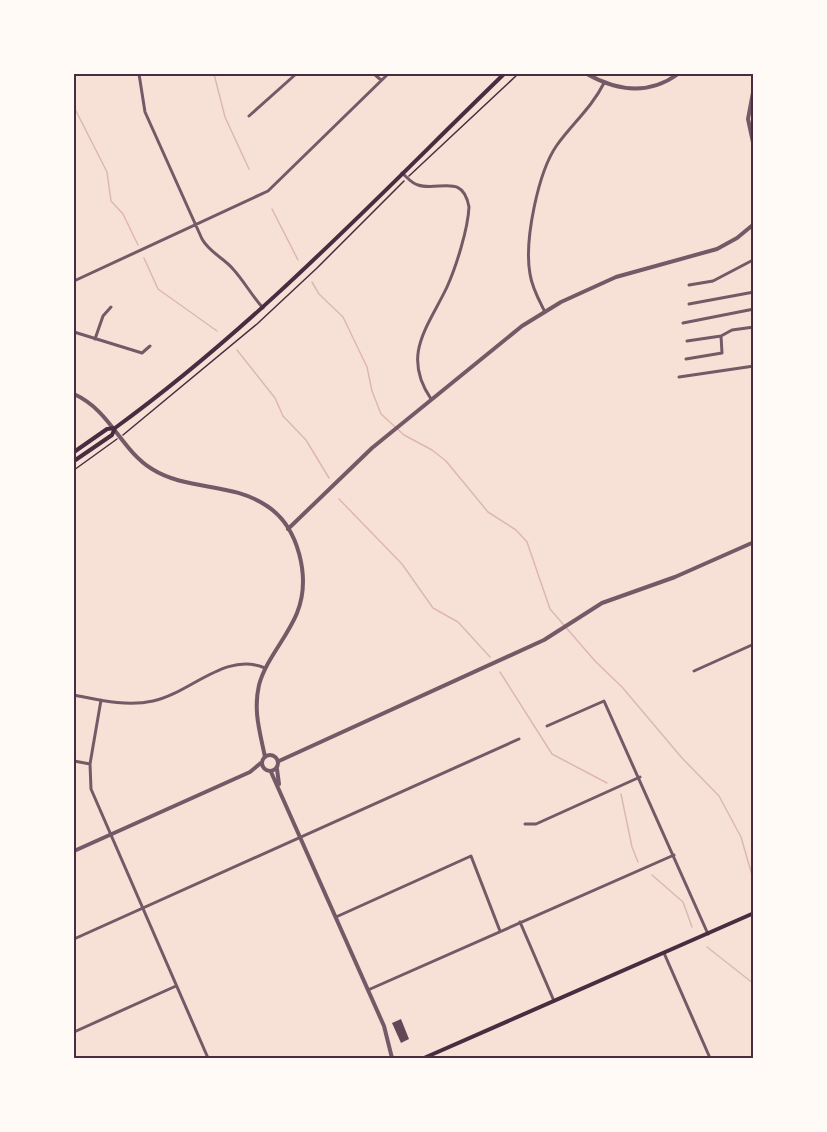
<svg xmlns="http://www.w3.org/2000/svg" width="827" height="1132" viewBox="0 0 827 1132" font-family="'Fira Sans',sans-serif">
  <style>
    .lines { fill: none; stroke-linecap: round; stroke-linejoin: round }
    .stream { stroke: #dcb8b0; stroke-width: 1.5 }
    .building { fill: #644757 }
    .path { stroke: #4a2c40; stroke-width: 1.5 }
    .minor { stroke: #755966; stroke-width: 3 }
    .tertiary { stroke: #755966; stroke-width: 4 }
    .secondary { stroke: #4a2c40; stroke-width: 4 }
    .neatline { fill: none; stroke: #4a2c40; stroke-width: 2 }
  </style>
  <rect width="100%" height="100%" fill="#f7e1d7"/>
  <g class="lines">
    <path class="stream" d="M 214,74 L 225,117 L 249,169
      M 74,107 L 107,172 L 111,201 L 123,214 L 138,245
      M 272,209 L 298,260
      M 144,258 L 158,289 L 217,331
      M 312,282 L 319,294 L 343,317 L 367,367 L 372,391 L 381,414 L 404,435 L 432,450 L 446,461 L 488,512 L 516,530 L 527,542 L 550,609 L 595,661 L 622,687 L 682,758 L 719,796 L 741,837 L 754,882
      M 237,350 L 275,398 L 283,416 L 306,440 L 329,478
      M 339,499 L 402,564 L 433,608 L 458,622 L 490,657
      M 500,672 L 552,754 L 607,783
      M 621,794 L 632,847 L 638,862
      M 652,875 L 683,902 L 692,927
      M 707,947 L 754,984"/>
  </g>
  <path class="building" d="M 401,1019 L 409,1039 L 401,1043 L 392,1023 Z"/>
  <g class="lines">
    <path class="path" d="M 409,176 L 518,74
      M 123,435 L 257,324 L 317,268 L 404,181
      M 74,470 L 117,439"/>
    <path class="minor" d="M 139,74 L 145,112 L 202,239 C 210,253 224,258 233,269 C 244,281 252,296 263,308
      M 374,74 L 381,80
      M 249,116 L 296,74
      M 402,173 C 407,177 411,183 418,185 C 438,192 463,172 469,207 C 468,229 456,267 447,287 C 428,327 401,355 431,399
      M 74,281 L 268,191 L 388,74
      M 689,285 L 713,281 L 753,260
      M 689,304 L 754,292
      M 545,312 C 539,300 532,288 530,274 C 524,241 538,172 557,145 C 573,123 592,107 604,83
      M 683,323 L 754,309
      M 74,332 L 142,353 L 150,346
      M 95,339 L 103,316 L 111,307
      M 687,341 L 721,336
      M 686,359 L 722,353 L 721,336 L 732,330 L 754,327
      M 679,377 L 754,366
      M 694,671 L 754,644
      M 74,695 C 99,700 127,707 153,701 C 191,693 225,651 265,668
      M 101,700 L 90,764 L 91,789 L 208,1058
      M 547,726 L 604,701 L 708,934
      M 74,761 L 90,764
      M 525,824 L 536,824 L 640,777
      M 336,917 L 471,856 L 500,931
      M 520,922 L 554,1001
      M 74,939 L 519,739
      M 664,953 L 710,1058
      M 368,990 L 674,855
      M 74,1032 L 176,986"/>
    <path class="tertiary" d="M 587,74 C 617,91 649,95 678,74
      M 754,87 L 748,119 L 754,147
      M 74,394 C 111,411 120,449 152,469 C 187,491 232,482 267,506 C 299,527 311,578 297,613 C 287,638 266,659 259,685 C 253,711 260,732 265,757
      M 288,529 L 372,448 L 522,326 L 561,302 L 616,277 L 717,249 L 737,238 L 754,224
      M262 763a8 8 0 1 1 16 0a8 8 0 1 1-16 0Z
      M 279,761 L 544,640 L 602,603 L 675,577 L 754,542
      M 277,769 L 279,784
      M 271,772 L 384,1026 L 392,1058
      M 74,851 L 250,772 L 262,762"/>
    <path class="secondary" d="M 74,452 L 107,429 L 115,428
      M 74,461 L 112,435 L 115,428 C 257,325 378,196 504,74
      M 424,1058 L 754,913"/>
  </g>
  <rect width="827" height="1132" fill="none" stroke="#fffaf5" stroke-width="150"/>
  <rect x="75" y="75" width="677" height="982" class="neatline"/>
</svg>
